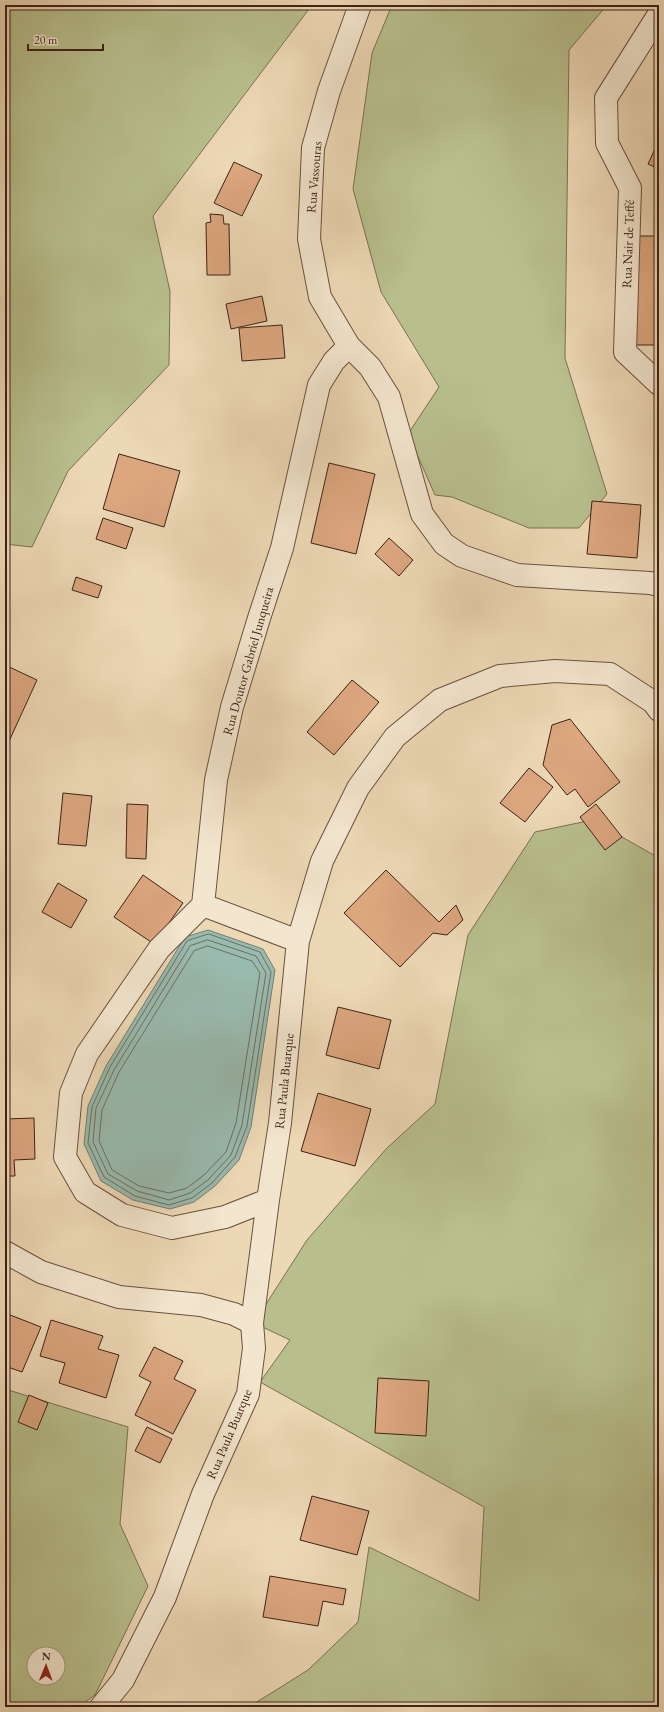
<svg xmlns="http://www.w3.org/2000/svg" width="664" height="1712" viewBox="0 0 664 1712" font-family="'EB Garamond',serif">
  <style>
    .green { fill: #b8bf8d; stroke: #7b7052; fill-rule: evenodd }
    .water { fill: #99baae; stroke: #757d72 }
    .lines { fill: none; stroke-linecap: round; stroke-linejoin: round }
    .shore { stroke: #6c6e62; stroke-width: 1 }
    .building { fill: #dca67f; stroke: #3e2217 }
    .street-casing { stroke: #6a503e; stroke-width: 24 }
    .street { stroke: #f3e6cf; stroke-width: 22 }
    .labels { text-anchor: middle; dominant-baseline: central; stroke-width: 3; stroke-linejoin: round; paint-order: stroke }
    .street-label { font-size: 13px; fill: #3e2217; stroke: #f3e6cf }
  </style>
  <rect width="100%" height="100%" fill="#edd8b5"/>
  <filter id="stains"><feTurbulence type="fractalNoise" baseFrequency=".005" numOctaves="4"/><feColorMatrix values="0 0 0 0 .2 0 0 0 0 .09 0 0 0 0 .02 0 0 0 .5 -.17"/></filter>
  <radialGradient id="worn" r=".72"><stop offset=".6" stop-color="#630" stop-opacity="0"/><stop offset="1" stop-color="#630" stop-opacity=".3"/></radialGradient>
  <path class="green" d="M 5,5 L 312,5 L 153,216 L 170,291 L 169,365 L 68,471 L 32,547 L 5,544 Z
    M 392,5 L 607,5 L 569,50 L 565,358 L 607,494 L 579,528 L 529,528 L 452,497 L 435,495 L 408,434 L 439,387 L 381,292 L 353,189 L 372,53 Z
    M 592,820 L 659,858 L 659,1707 L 249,1707 L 308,1670 L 358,1622 L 369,1547 L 479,1601 L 484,1507 L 260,1382 L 290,1340 L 254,1323 L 307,1240 L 386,1149 L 435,1104 L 468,935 L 535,832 Z
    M 5,1389 L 128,1427 L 120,1524 L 148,1586 L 95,1695 L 78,1707 L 5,1707 ZM 34,1654 L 58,1654 L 58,1678 L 34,1678 Z"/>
  <path class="water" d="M 208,930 L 263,949 L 275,970 L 251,1127 L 239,1160 L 215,1186 L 194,1202 L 170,1209 L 133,1200 L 101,1181 L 84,1144 L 88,1106 L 106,1066 L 185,937 Z"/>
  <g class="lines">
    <path class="shore" d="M 209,934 L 260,952 L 271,972 L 247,1126 L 235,1157 L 212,1183 L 192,1198 L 169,1205 L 135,1196 L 104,1177 L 88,1143 L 92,1107 L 110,1067 L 187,941 Z
      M 208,940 L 256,956 L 266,973 L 242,1125 L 231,1155 L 208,1180 L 190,1193 L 169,1200 L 137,1191 L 108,1174 L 93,1142 L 96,1108 L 114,1070 L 190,946 Z
      M 208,946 L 252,961 L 260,973 L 236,1123 L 226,1152 L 204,1175 L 187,1188 L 169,1193 L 139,1186 L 112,1170 L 99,1141 L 102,1110 L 119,1072 L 194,951 Z"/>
  </g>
  <path class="building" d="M 659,140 L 659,169 L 648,164 Z
    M 234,162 L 262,175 L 242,216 L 214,203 Z
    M 210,214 L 223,215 L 224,224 L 229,224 L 230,275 L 207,275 L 206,223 L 211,222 Z
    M 638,236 L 659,236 L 659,345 L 635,345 Z
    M 262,296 L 267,321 L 231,329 L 226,304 Z
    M 282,325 L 285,358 L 242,361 L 239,328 Z
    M 119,454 L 180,471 L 164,527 L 103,509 Z
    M 329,463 L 375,474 L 356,554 L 311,543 Z
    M 592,501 L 641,505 L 637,558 L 587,554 Z
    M 103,518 L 133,528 L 126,549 L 96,539 Z
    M 389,538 L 413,560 L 399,576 L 375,554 Z
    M 76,577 L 102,586 L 98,598 L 72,590 Z
    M 5,665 L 37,680 L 5,750 Z
    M 352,680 L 379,702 L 334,755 L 307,732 Z
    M 570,719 L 620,782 L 588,807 L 575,789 L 567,795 L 543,765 L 552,725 Z
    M 529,768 L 553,787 L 525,822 L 500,803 Z
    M 63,793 L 92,796 L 86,846 L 58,844 Z
    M 127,804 L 148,805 L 146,859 L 126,858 Z
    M 596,804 L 622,837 L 605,850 L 580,817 Z
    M 386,870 L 439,922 L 456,905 L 463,920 L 447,935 L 433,933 L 400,967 L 344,913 Z
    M 143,875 L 183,903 L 154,944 L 114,917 Z
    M 58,883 L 87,900 L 71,928 L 42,912 Z
    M 338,1007 L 391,1020 L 379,1069 L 326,1055 Z
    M 318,1093 L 371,1109 L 355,1166 L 301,1151 Z
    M 34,1118 L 35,1159 L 14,1160 L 15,1176 L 5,1176 L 5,1119 Z
    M 5,1313 L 41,1327 L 22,1372 L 5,1366 Z
    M 51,1320 L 103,1336 L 98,1349 L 119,1355 L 106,1398 L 59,1383 L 65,1363 L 40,1356 Z
    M 154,1347 L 183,1361 L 174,1379 L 196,1390 L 173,1434 L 135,1415 L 151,1382 L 139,1376 Z
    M 378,1378 L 429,1381 L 426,1436 L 375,1433 Z
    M 29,1395 L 48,1403 L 37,1430 L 18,1422 Z
    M 147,1427 L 172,1439 L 160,1463 L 135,1451 Z
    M 312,1496 L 369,1511 L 357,1555 L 300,1540 Z
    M 270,1576 L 346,1589 L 343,1605 L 323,1601 L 318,1626 L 263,1617 Z"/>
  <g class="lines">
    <g class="street-casing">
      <path id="street" d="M 659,14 L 606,98 L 607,143 L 630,188 L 625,352 L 659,384
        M 349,346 L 320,297 L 309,239 L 313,148 L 329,91 L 360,5
        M 203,905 L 298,941
        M 268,1200 L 225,1217 L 172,1228 L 122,1215 L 85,1192 L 65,1157 L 71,1093 L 87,1054 L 159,949 L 203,905 L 216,780 L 232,707 L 260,615 L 282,548 L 319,385 L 334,361 L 349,346 L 370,367 L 389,397 L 422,514 L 444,544 L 462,556 L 517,575 L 650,583 L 659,585
        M 5,1252 L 41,1272 L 119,1297 L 201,1305 L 234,1314 L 252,1323
        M 101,1707 L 123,1680 L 165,1597 L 203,1494 L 248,1394 L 254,1348 L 252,1323 L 268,1200 L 280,1123 L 298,941 L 322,861 L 358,788 L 395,737 L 440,700 L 500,676 L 555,671 L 610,674 L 653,702 L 659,710"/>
    </g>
    <use href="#street" class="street"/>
  </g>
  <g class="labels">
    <g class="street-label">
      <text transform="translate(314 177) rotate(-85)">Rua Vassouras</text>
      <text transform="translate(628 244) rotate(-88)">Rua Nair de Teffé</text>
      <text transform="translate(248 661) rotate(-74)">Rua Doutor Gabriel Junqueira</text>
      <text transform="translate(284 1081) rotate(-84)">Rua Paula Buarque</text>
      <text transform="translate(229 1434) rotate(-67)">Rua Paula Buarque</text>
    </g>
  </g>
  <rect width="664" height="1712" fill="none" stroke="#edd8b5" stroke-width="20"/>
  <rect x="6" y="6" width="652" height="1700" fill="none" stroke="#3e2217" stroke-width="2"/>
  <rect x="10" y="10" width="644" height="1692" fill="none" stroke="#3e2217"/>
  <g transform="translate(46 1666) rotate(1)"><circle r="19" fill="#f3e6cf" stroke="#ab9885"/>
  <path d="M0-3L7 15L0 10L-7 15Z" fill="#8f2418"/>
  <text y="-6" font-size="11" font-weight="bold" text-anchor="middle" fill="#3e2217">N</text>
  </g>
  <path d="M28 44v6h75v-6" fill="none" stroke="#3e2217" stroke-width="2"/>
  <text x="34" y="44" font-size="12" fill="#3e2217" stroke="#f3e6cf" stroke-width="3" paint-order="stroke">20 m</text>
  <rect width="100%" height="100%" filter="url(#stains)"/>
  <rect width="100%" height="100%" fill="url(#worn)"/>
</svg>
